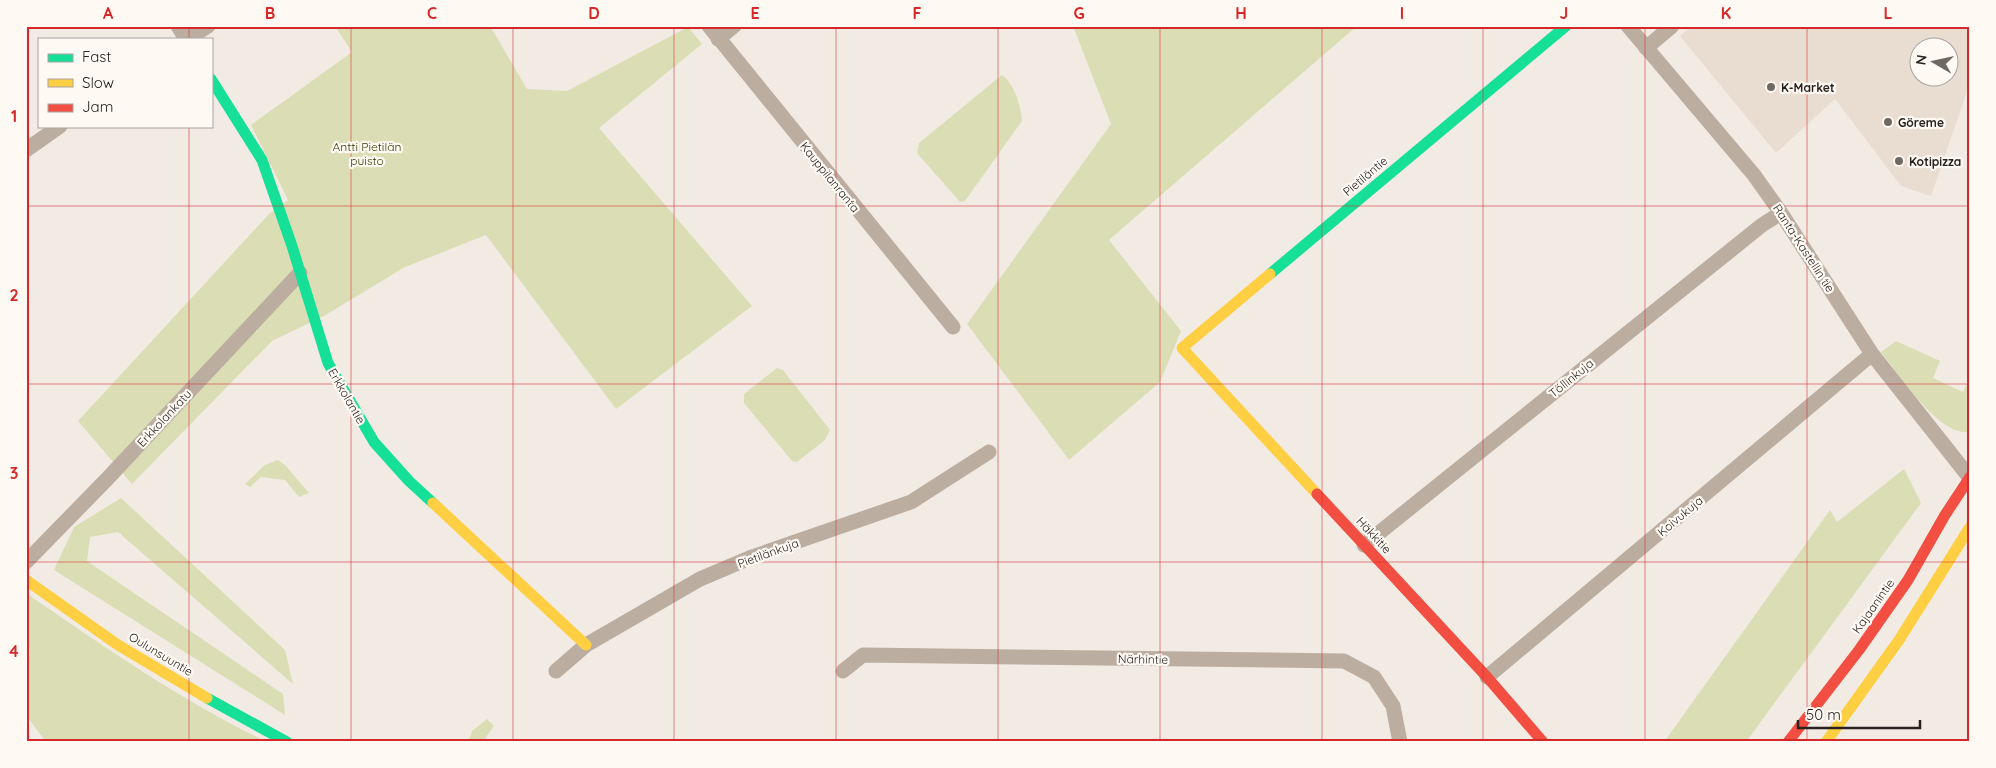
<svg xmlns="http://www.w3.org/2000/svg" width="1996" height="768" viewBox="0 0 1996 768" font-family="Quicksand,sans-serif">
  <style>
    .commercial { fill: #e9ddd1; fill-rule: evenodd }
    .green { fill: #dbdeb4 }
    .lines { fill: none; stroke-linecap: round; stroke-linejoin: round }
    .street { stroke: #bbaea1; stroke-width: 15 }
    .fast { stroke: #16e098; stroke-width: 11 }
    .slow { stroke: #ffcf43; stroke-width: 11 }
    .jam { stroke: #f24e42; stroke-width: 11 }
    .grid { fill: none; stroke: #d62828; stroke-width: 1; stroke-opacity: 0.55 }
    .poi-dot { fill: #6f6964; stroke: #fff9f4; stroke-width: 2 }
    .labels { text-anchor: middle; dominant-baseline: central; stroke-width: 4.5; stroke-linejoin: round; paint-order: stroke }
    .poi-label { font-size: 12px; font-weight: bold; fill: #28231f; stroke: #fff9f4; text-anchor: start }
    .park-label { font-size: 12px; fill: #363c00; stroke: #fff9f4 }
    .street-label { font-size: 12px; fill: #28231f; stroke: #fff9f4 }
    .neatline { fill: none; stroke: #d62828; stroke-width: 2 }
    .grid-label { font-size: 16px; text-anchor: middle; font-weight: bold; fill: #d62828 }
  </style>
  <rect width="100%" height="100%" fill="#f2ebe4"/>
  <path class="commercial" d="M 1692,26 L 1966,26 L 1970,45 L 1970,83 L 1931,196 L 1901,186 L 1835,99 L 1776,153 L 1680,36 ZM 1918,48 L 1948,48 L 1948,78 L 1918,78 Z"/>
  <path class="green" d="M 335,26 L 490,26 L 527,89 L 567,91 L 688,27 L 702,44 L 599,128 L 752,306 L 616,409 L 486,235 L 405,267 L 324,316 L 272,341 L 132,484 L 78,421 L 269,214 L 288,200 L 251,125 L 352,52 Z
    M 1073,26 L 1357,26 L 1109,240 L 1181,331 L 1160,382 L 1069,460 L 967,324 L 1111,124 Z
    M 1002,75 C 1014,83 1021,106 1022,121 L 965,201 L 960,202 L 917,153 L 919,143 Z
    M 1896,341 L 1940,361 L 1933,378 L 1963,392 L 1970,377 L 1970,432 C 1939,437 1899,374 1881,352 Z
    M 777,368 L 783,370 L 830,430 L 825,440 L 797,462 L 792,461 L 744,403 L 744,394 Z
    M 278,460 L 285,465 L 309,493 L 299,497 L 285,480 L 261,477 L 250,487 L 245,484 L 265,465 Z
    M 1904,469 L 1921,503 L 1746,742 L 1664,742 L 1830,510 L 1837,522 Z
    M 121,498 L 285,650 L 293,684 L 118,532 L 90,537 L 87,561 L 283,694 L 285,715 L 54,570 L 74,527 Z
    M 26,593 C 104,647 182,701 267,742 L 226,742 L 222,740 L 217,742 L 46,742 L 26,715 Z
    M 487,719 L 494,726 L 486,737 L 485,742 L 468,742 L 472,731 Z"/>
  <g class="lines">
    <path class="street" d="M 178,26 L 186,39
      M 709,26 L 953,327
      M 1628,26 L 1754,175 L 1781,213 L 1872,354 L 1970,478
      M 188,39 L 208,26
      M 718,39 L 734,26
      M 1646,48 L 1672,26
      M 26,150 L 60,126
      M 1364,545 L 1762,225 L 1781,213
      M 26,562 L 108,478 L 300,273
      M 556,671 L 586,645 L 700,579 L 752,557 L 911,502 L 989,452
      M 843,671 L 863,655 L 1344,661 L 1374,677 L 1393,706 L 1400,742
      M 1487,677 L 1872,354"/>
    <path class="fast" d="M 211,79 L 262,160 L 292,246 L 328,363 L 374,442 L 409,481 L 433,503
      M 1270,274 L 1566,26
      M 207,698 L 287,742"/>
    <path class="slow" d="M 1270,274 L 1182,348 L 1317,494
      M 433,503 L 586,645
      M 26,580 L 118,645 L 207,698
      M 1826,742 L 1899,640 L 1970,527"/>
    <path class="jam" d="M 1317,494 L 1487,677 L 1543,742
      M 1788,742 L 1859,650 L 1908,580 L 1945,515 L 1970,477"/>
  </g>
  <path class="grid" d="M 189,26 L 189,39M 351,26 L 351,742M 513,26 L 513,742M 674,26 L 674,742M 836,26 L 836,742M 998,26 L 998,742M 1160,26 L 1160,742M 1322,26 L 1322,742M 1483,26 L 1483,742M 1645,26 L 1645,742M 1807,26 L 1807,742M 189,126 L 189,742M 26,206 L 1970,206M 26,384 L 1970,384M 26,562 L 1970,562"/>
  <g class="poi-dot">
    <circle cx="1771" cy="87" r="5"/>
    <circle cx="1888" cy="122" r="5"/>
    <circle cx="1899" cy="161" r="5"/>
  </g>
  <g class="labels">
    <g class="poi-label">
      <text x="1781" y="87">K-Market</text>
      <text x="1898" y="122">Göreme</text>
      <text x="1909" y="161">Kotipizza</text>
    </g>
    <g class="park-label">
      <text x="367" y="146">Antti Pietilän<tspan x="367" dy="14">puisto</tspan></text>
    </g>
    <g class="street-label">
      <text transform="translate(1365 176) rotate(-40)">Pietiläntie</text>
      <text transform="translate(830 177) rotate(51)">Kauppilanranta</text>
      <text transform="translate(1804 248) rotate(57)">Ranta-Kastellin tie</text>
      <text transform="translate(1571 378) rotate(-39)">Töllinkuja</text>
      <text transform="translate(347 396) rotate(60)">Erkkolantie</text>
      <text transform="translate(164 418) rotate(-47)">Erkkolankatu</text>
      <text transform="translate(1680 516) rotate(-40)">Koivukuja</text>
      <text transform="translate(1374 535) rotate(47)">Häkkitie</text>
      <text transform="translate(768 553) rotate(-20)">Pietilänkuja</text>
      <text transform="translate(1873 606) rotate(-55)">Kajaanintie</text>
      <text transform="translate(161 654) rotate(31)">Oulunsuuntie</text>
      <text transform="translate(1143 659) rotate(1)">Närhintie</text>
    </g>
  </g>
  <rect width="1996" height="768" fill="none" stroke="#fff9f4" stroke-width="55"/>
  <rect x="38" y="38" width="175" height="90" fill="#fff9f4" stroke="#a9a39f"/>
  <rect x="48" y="54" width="25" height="8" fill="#16e098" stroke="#a9a39f"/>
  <text x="82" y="62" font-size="15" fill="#28231f">Fast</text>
  <rect x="48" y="79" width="25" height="8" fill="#ffcf43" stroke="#a9a39f"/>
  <text x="82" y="88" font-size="15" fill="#28231f">Slow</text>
  <rect x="48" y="104" width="25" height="8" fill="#f24e42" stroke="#a9a39f"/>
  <text x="82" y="112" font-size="15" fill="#28231f">Jam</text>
  <g transform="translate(1934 62) rotate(279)"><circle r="24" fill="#fff9f4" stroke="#a9a39f"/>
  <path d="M0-4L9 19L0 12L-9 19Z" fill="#6f6964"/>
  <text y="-8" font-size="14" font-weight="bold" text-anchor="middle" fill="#28231f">N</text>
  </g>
  <path d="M1798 720v8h122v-8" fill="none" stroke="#28231f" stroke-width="2.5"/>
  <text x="1806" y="720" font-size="15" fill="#28231f" stroke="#fff9f4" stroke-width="4" paint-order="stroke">50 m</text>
  <rect x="28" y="28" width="1940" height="712" class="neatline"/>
  <g class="grid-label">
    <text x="108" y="19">A</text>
    <text x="270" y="19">B</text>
    <text x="432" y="19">C</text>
    <text x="594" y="19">D</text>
    <text x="755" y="19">E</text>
    <text x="917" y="19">F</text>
    <text x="1079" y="19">G</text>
    <text x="1241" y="19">H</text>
    <text x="1402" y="19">I</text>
    <text x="1564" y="19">J</text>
    <text x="1726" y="19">K</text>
    <text x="1888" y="19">L</text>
    <text x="14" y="122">1</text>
    <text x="14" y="301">2</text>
    <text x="14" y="479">3</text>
    <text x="14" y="657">4</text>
  </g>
</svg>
